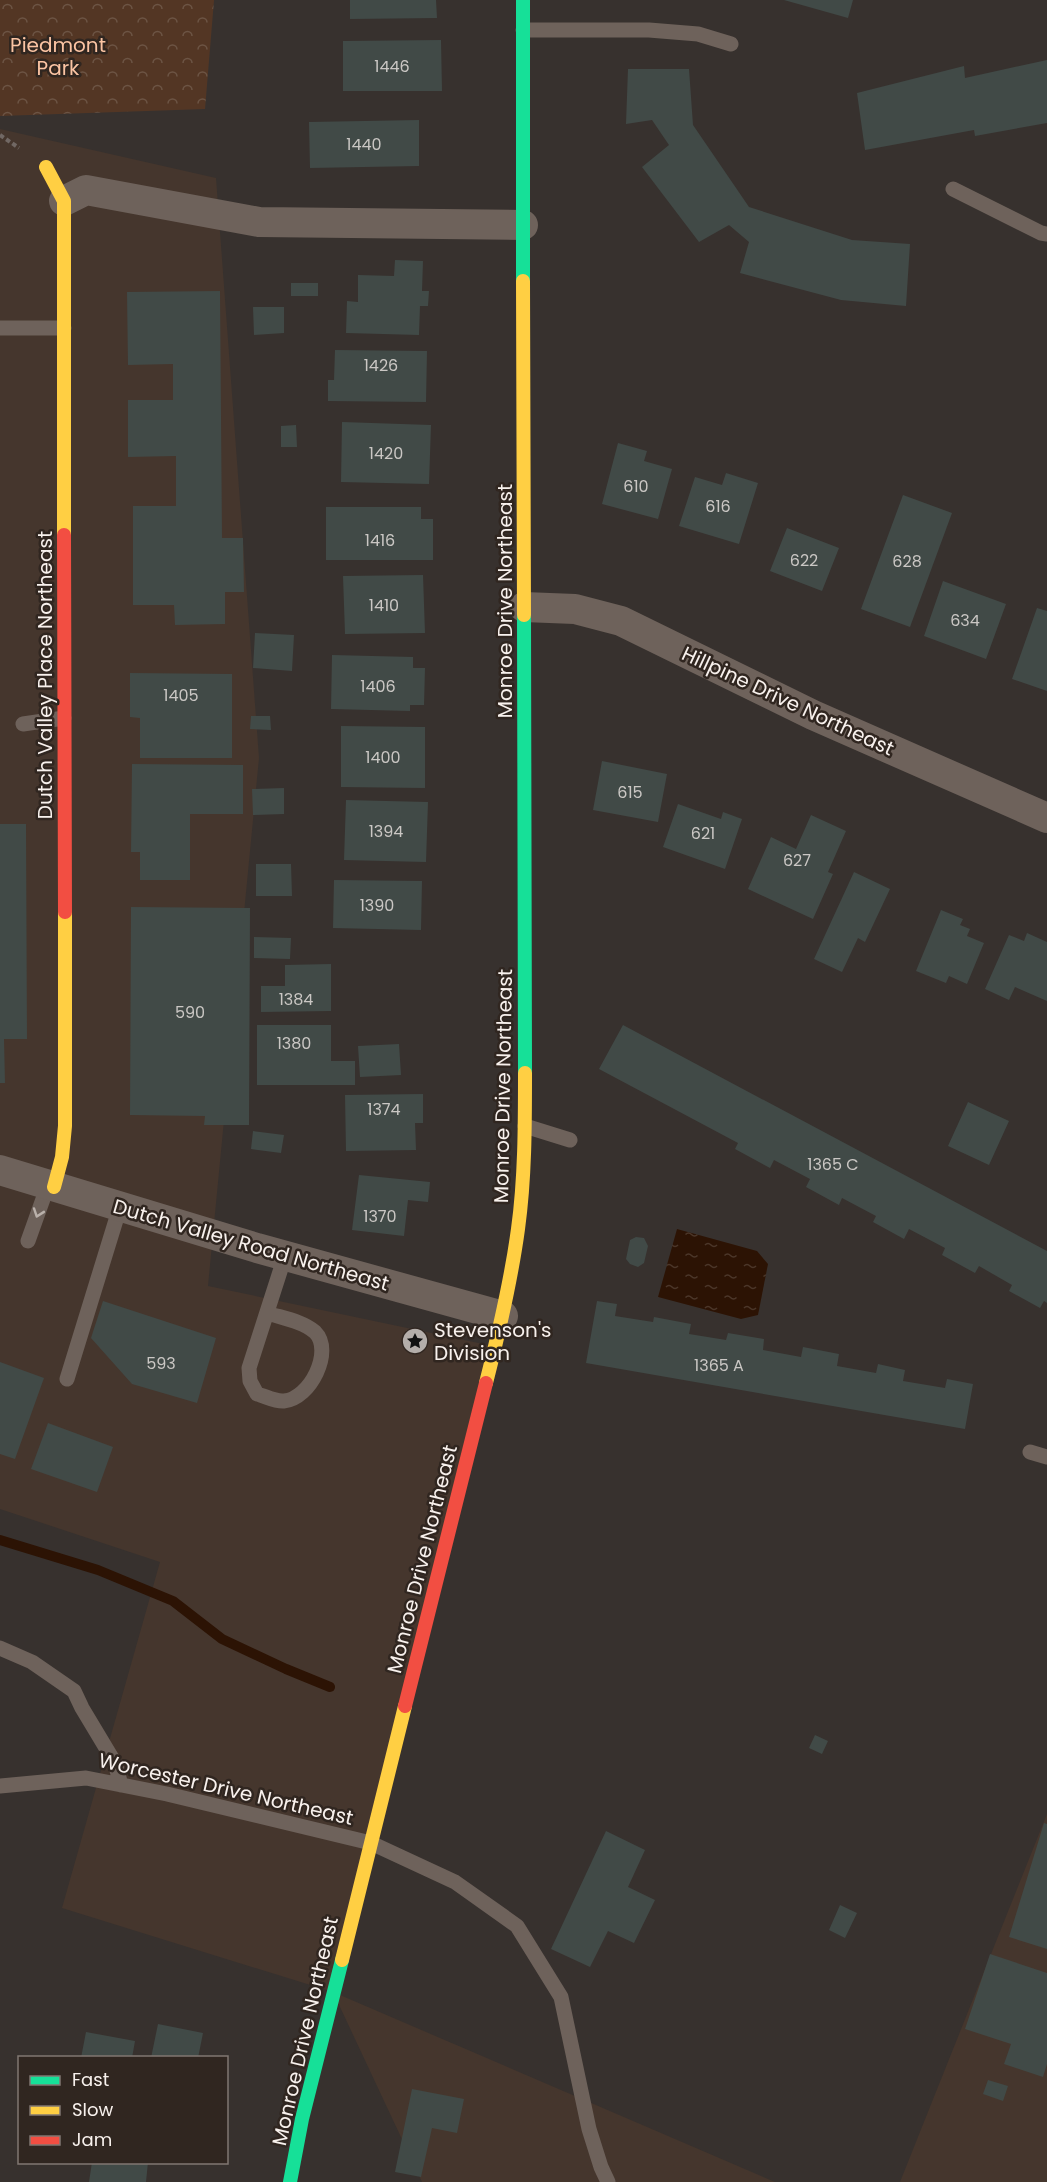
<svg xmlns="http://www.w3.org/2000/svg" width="1047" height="2182" viewBox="0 0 1047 2182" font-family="Poppins,sans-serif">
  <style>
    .built { fill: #45362d }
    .park { fill: url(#park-crowns) }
    .water { fill: url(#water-ripples) }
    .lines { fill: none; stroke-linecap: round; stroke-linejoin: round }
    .stream { stroke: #2c1304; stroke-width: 10 }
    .building { fill: #414a47 }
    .path { stroke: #716864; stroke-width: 4; stroke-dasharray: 4.5 3; stroke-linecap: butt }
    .lane { stroke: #6e625b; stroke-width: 15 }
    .street { stroke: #6e625b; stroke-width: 30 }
    .fast { stroke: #16e098; stroke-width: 14 }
    .slow { stroke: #ffcf43; stroke-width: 14 }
    .jam { stroke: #f24e42; stroke-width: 14 }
    .oneway { stroke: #bab1ab }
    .labels { text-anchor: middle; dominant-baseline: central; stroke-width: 5; stroke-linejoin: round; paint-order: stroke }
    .number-label { font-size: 16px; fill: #cac7c4 }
    .park-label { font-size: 20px; fill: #fbc4a3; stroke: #302620 }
    .street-label { font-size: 20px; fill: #f8f1ed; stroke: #302620 }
    .poi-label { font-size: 20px; fill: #f8f1ed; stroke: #302620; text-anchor: start }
  </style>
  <defs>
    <pattern id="park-crowns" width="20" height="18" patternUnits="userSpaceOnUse" patternTransform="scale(1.5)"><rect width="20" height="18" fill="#533624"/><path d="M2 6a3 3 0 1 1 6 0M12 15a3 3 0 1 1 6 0" fill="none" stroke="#6c5444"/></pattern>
    <pattern id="water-ripples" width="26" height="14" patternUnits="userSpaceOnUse" patternTransform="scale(1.5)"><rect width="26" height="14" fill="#2c1304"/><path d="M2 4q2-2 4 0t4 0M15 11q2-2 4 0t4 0" fill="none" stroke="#4b3629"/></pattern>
  </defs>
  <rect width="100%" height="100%" fill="#37312e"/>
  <path class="built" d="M 0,129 L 216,178 L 259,758 L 208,1286 L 488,1345 L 333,1992 L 775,2182 L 422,2182 L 333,1992 L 62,1908 L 160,1562 L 0,1509 Z
    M 1047,1814 L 1047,2182 L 900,2182 Z"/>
  <path class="park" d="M 0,0 L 214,0 L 205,109 L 0,116 Z"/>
  <path class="water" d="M 677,1229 L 757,1251 L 768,1264 L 758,1315 L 741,1319 L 658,1297 Z"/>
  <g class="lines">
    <path class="stream" d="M 0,1540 L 98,1570 L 173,1601 L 222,1639 L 286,1669 L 330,1687"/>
  </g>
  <path class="building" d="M 350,0 L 436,0 L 437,18 L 350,19 Z
    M 784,0 L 853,0 L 848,18 Z
    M 441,40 L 442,91 L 343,91 L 343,41 Z
    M 1047,60 L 1047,123 L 975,136 L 974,130 L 865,150 L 857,93 L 964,66 L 965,78 Z
    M 628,69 L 689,69 L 693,125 L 749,207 L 852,240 L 910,244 L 906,306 L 841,300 L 740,273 L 749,242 L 729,225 L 699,242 L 642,167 L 669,145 L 652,120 L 626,124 Z
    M 419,120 L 419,166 L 310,168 L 309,122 Z
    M 395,260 L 423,261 L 422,291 L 429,291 L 428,306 L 420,306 L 419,335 L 346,333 L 347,301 L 358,302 L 358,275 L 394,276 Z
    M 291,283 L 318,283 L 318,296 L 291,296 Z
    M 220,291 L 222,538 L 243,538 L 244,592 L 225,592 L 225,624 L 175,625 L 174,605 L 133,605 L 133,506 L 176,506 L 176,456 L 128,457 L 128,400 L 173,400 L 173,364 L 128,365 L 127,292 Z
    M 253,307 L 284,307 L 284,333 L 254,335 Z
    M 335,350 L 427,351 L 426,402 L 328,401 L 328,380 L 334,380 Z
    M 342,422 L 431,425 L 429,484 L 341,482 Z
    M 296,425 L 297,447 L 281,447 L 281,426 Z
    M 618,443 L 647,451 L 644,461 L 672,469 L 658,519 L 602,504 Z
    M 726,473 L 758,483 L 739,544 L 679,526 L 695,477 L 722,485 Z
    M 903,495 L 952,513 L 910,627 L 861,609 Z
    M 326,507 L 421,507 L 421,519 L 433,519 L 433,560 L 326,560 Z
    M 787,528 L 839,548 L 822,591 L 770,571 Z
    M 423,575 L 425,633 L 345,634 L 343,576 Z
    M 943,581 L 1006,604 L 986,659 L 924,636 Z
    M 1037,608 L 1047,611 L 1047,691 L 1012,679 Z
    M 255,633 L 294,635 L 292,671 L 253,668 Z
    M 332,655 L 413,657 L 413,668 L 425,668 L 424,705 L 410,705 L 410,711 L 331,709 Z
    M 130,673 L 232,674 L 232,758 L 140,758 L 140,718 L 130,717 Z
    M 251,716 L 270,716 L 271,730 L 250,729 Z
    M 341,726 L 425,727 L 425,788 L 341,787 Z
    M 602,761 L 667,774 L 658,822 L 593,810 Z
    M 132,764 L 243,765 L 243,814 L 190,814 L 190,880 L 140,880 L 140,852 L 131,852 Z
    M 284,788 L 284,814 L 253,815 L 252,789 Z
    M 346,800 L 428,802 L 426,862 L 344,860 Z
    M 678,804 L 721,819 L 723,812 L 742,819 L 725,869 L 663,847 Z
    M 811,815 L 846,831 L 828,872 L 833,874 L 813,919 L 748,889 L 771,837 L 796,849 Z
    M 0,824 L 26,824 L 27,1039 L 4,1039 L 5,1083 L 0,1083 Z
    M 256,864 L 291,864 L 292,896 L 256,896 Z
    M 854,872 L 890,889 L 865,942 L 858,938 L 842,972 L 814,959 Z
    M 334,880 L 422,881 L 421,930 L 333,928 Z
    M 131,907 L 250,908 L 249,1125 L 204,1125 L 205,1116 L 130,1115 Z
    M 941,910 L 963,919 L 960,925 L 970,929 L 967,936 L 984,943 L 967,984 L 949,976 L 946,983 L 916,971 Z
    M 1027,933 L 1047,942 L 1047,1001 L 1015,987 L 1009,1000 L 985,989 L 1009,935 L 1024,941 Z
    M 254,937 L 291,938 L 290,959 L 254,958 Z
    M 331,964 L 331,1011 L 261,1012 L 261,986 L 285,986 L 285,965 Z
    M 257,1025 L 331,1025 L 331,1061 L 355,1061 L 355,1085 L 257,1085 Z
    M 623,1025 L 1047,1251 L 1047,1303 L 1044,1301 L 1040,1308 L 1009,1291 L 1012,1285 L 979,1266 L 975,1273 L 942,1255 L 945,1248 L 909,1229 L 904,1239 L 873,1222 L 876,1216 L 842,1198 L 839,1205 L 806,1187 L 810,1179 L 774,1160 L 770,1168 L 735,1149 L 738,1143 L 599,1069 Z
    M 399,1044 L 401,1075 L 360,1077 L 358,1046 Z
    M 423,1094 L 423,1123 L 415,1123 L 416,1150 L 346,1151 L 345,1095 Z
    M 968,1102 L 1009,1121 L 989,1165 L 948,1146 Z
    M 253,1131 L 284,1135 L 281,1153 L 251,1149 Z
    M 359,1175 L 430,1182 L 428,1202 L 408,1200 L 404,1236 L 352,1230 Z
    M 636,1237 L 644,1238 L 648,1246 L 644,1263 L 638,1267 L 630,1264 L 626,1259 L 630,1240 Z
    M 103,1301 L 216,1338 L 197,1403 L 132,1384 L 91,1338 Z
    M 597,1301 L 617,1304 L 615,1316 L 653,1322 L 654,1317 L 691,1324 L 689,1334 L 726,1340 L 728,1333 L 764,1339 L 763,1350 L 801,1357 L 803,1347 L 839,1354 L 837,1366 L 876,1373 L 878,1364 L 905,1370 L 903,1381 L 945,1388 L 947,1379 L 973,1384 L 965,1429 L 586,1363 Z
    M 0,1362 L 44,1378 L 15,1459 L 0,1454 Z
    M 48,1423 L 113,1447 L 97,1492 L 31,1469 Z
    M 815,1735 L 828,1741 L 822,1754 L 809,1748 Z
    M 1044,1823 L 1047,1824 L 1047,1949 L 1009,1937 Z
    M 606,1831 L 645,1850 L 628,1887 L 655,1900 L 634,1943 L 608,1931 L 590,1967 L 551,1949 Z
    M 840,1905 L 857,1913 L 845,1938 L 829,1930 Z
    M 990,1954 L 1047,1973 L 1047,2064 L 1043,2077 L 1004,2064 L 1011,2044 L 965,2029 Z
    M 158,2024 L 203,2033 L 198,2058 L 151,2058 Z
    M 86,2032 L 135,2041 L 132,2058 L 81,2058 Z
    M 988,2080 L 1008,2086 L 1003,2101 L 983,2094 Z
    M 412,2089 L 464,2099 L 457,2133 L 432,2128 L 421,2177 L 395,2172 Z
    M 92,2162 L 148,2162 L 146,2182 L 89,2182 Z"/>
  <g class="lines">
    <path class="path" d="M 0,135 L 19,148"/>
    <path class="lane" d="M 523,30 L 649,30 L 698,34 L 731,44
      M 953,189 L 1041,233 L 1047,234
      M 0,328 L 64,328
      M 23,724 L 64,718
      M 525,1126 L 570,1140
      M 28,1241 L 48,1185
      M 267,1313 C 282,1318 302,1321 315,1332 C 334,1351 310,1399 284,1401 C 276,1402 265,1396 257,1394 L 250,1381 L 249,1368 L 285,1256
      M 67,1379 L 120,1207
      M 1030,1452 L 1047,1457
      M 0,1648 L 32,1662 L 74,1691 L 82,1708 L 115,1763 L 121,1785
      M 0,1786 L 86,1778 L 167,1794 L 371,1843 L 455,1882 L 517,1926 L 561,1997 L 589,2129 L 601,2167 L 608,2182"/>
    <path class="street" d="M 64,201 L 86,190 L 259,222 L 523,225
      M 524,607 L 575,609 L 621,621 L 813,715 L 1047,818
      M 0,1170 L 257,1248 L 503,1316"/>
    <path class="fast" d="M 523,0 L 523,281
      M 524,615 L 525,1073
      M 290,2182 L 302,2119 L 342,1960"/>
    <path class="slow" d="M 46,167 L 64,201 L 64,535
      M 523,281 L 524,615
      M 54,1187 L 62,1157 L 65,1126 L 65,912
      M 486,1383 C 499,1332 511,1281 518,1229 C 525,1178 525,1125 525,1073
      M 342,1960 L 405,1706"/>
    <path class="jam" d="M 64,535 L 65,912
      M 405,1706 L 486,1383"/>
  </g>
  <defs><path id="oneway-chevron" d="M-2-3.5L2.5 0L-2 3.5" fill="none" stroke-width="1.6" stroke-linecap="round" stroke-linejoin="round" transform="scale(1.5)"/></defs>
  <use class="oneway" href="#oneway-chevron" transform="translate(38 1213) rotate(109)"/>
  <defs>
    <g id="sight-disc" transform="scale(1.35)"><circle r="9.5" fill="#b4aeaa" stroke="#302620"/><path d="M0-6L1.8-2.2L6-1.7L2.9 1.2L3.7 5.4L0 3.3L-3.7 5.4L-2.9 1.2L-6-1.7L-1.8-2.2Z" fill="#111"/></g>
  </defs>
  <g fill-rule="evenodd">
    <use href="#sight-disc" x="415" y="1341"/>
  </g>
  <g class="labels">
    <g class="number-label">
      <text x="392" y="66">1446</text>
      <text x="364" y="144">1440</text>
      <text x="381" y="365">1426</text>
      <text x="386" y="453">1420</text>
      <text x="636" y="486">610</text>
      <text x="718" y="506">616</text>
      <text x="380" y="540">1416</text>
      <text x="804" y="560">622</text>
      <text x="907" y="561">628</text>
      <text x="384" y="605">1410</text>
      <text x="965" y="620">634</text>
      <text x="378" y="686">1406</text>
      <text x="181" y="695">1405</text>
      <text x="383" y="757">1400</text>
      <text x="630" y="792">615</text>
      <text x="386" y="831">1394</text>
      <text x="703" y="833">621</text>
      <text x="797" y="860">627</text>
      <text x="377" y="905">1390</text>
      <text x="296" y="999">1384</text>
      <text x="190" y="1012">590</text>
      <text x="294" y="1043">1380</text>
      <text x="384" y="1109">1374</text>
      <text x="833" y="1164">1365 C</text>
      <text x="380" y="1216">1370</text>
      <text x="161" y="1363">593</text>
      <text x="719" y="1365">1365 A</text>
    </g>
    <g class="park-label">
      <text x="58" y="45">Piedmont<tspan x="58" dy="23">Park</tspan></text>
    </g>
    <g class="street-label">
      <text transform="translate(505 601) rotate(-90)">Monroe Drive Northeast</text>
      <text transform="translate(45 675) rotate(-90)">Dutch Valley Place Northeast</text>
      <text transform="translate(788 701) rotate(25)">Hillpine Drive Northeast</text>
      <text transform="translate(503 1086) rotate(-89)">Monroe Drive Northeast</text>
      <text transform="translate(251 1245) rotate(16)">Dutch Valley Road Northeast</text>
      <text transform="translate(422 1559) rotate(-76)">Monroe Drive Northeast</text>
      <text transform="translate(226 1789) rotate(13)">Worcester Drive Northeast</text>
      <text transform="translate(305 2031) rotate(-77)">Monroe Drive Northeast</text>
    </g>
    <g class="poi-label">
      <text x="434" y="1330">Stevenson's<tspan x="434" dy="23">Division</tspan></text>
    </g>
  </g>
  <rect x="18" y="2056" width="210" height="108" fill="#302620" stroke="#807772" stroke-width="1.5"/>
  <rect x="30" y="2076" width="30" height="9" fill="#16e098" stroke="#807772" stroke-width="1.5"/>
  <text x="72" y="2086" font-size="18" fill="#f8f1ed">Fast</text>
  <rect x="30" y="2106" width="30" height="9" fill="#ffcf43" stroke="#807772" stroke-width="1.5"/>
  <text x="72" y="2116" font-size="18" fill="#f8f1ed">Slow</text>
  <rect x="30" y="2136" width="30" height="9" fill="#f24e42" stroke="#807772" stroke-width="1.5"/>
  <text x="72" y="2146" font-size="18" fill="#f8f1ed">Jam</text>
</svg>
